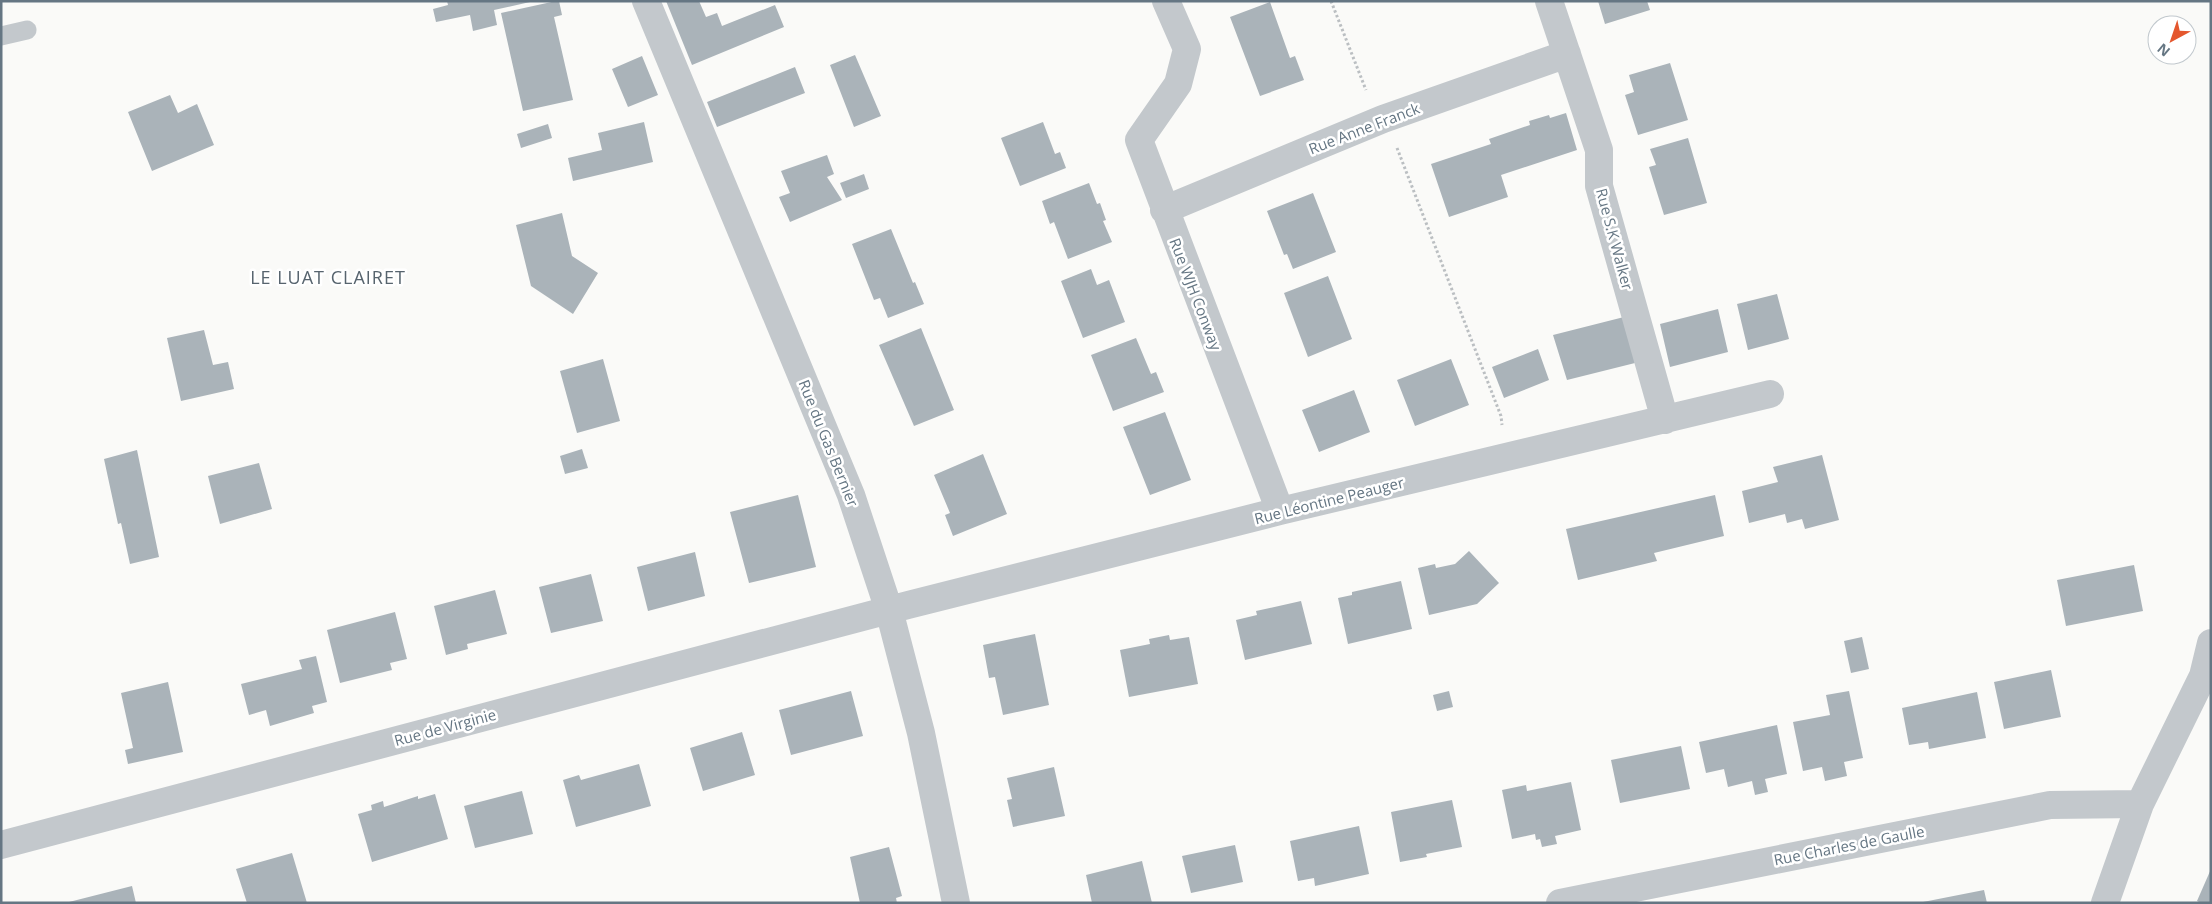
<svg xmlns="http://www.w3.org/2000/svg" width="2212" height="904" viewBox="0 0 2212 904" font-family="'Open Sans',sans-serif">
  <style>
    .building { fill: #aab3b9 }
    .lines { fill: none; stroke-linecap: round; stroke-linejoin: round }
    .path { stroke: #bbbfc2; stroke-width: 3; stroke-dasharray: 2.5 2.5; stroke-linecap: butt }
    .service { stroke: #c3c8cc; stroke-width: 19 }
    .minor { stroke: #c3c8cc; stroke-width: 28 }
    .labels { text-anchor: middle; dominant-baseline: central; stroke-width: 5; stroke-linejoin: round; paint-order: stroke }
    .street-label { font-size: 15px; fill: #657683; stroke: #fff }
    .quarter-label { font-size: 18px; letter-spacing: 1px; fill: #57646e; stroke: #fff }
  </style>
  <rect width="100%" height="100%" fill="#fafaf8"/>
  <path class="building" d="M 447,1 L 530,1 L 530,2 L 494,10 L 497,25 L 473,31 L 470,15 L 436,22 L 433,9 L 448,5 Z
    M 556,1 L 559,1 L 562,15 L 554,17 L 573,100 L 523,111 L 501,13 Z
    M 666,1 L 699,1 L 706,17 L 717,13 L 722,26 L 775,5 L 784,27 L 692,65 Z
    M 1598,1 L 1647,1 L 1650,10 L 1605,24 Z
    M 1270,2 L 1290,58 L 1295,56 L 1304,80 L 1260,96 L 1230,17 Z
    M 855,55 L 881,116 L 854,127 L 830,65 Z
    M 642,56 L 658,95 L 628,107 L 612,69 Z
    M 1670,63 L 1688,120 L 1638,135 L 1625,95 L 1634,92 L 1629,75 Z
    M 795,67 L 805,93 L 717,127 L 707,102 Z
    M 170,95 L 178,113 L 197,104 L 214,145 L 152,171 L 128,112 Z
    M 1566,113 L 1577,150 L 1501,175 L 1508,197 L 1449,217 L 1431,164 L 1491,144 L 1489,139 L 1530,125 L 1529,121 L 1549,115 L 1550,118 Z
    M 644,122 L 653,162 L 573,181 L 568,158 L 602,150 L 598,133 Z
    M 1043,122 L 1055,154 L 1060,152 L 1066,168 L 1020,186 L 1001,138 Z
    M 548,124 L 552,138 L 521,148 L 517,134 Z
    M 1688,138 L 1707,203 L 1664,215 L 1649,167 L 1656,165 L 1650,149 Z
    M 827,155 L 834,174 L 827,177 L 842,200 L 790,222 L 779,197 L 790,193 L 781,171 Z
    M 864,174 L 869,189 L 846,198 L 840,183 Z
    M 1089,183 L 1097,204 L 1100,203 L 1106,220 L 1103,221 L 1112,242 L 1068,259 L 1054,222 L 1050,224 L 1042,201 Z
    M 1313,193 L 1336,252 L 1293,269 L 1287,254 L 1284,255 L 1267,211 Z
    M 562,213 L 572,256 L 598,273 L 573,314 L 531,286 L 516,225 Z
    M 891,229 L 913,283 L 915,282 L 924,304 L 888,318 L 880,298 L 874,300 L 852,244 Z
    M 1091,269 L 1097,285 L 1109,280 L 1125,322 L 1083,338 L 1061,281 Z
    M 1328,276 L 1352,339 L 1308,357 L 1284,293 Z
    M 1777,294 L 1789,339 L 1748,350 L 1737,304 Z
    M 1718,309 L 1728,352 L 1670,367 L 1660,324 Z
    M 1624,317 L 1635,363 L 1567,380 L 1553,335 Z
    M 921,328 L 954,410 L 914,426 L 879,345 Z
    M 204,330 L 213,365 L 228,362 L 234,389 L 181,401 L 167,338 Z
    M 1136,338 L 1151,374 L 1156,372 L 1164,392 L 1113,411 L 1091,355 Z
    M 1538,349 L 1549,380 L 1504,398 L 1492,367 Z
    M 603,359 L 620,421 L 577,433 L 560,371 Z
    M 1451,359 L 1469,405 L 1415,426 L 1397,380 Z
    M 1354,390 L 1370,432 L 1319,452 L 1302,410 Z
    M 1165,412 L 1191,480 L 1150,495 L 1123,427 Z
    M 582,449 L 588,468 L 565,474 L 560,456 Z
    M 137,450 L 159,557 L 130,564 L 121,523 L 118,524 L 104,459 Z
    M 983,454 L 1007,514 L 953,536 L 945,515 L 950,513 L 934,475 Z
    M 1822,455 L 1839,520 L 1805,529 L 1802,519 L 1787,523 L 1785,514 L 1749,523 L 1742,491 L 1778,482 L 1773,467 Z
    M 259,463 L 272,509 L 220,524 L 208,476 Z
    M 798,495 L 816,567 L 749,583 L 730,512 Z
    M 1715,495 L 1724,536 L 1654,553 L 1657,561 L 1578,580 L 1566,529 Z
    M 1469,551 L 1499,583 L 1477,604 L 1429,615 L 1418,568 L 1435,564 L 1436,568 L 1455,564 Z
    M 695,552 L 705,596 L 648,611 L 637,567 Z
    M 2134,565 L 2143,611 L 2066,626 L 2057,580 Z
    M 591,574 L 603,621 L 551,633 L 539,587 Z
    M 1401,581 L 1412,629 L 1348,644 L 1338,598 L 1352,595 L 1352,592 Z
    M 495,590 L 507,634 L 467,644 L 468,649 L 446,655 L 434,606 Z
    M 1301,601 L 1312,644 L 1245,660 L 1236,620 L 1257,615 L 1256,611 Z
    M 395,612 L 407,659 L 390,663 L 392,670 L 340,683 L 327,630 Z
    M 1035,634 L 1049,705 L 1003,715 L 995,677 L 989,678 L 983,645 Z
    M 1169,635 L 1170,640 L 1189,637 L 1198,684 L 1129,697 L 1120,650 L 1150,644 L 1149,639 Z
    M 1862,637 L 1869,669 L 1851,673 L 1844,641 Z
    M 316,656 L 327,702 L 312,706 L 314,713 L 270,726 L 266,710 L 249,715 L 241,684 L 302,669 L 299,660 Z
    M 2051,670 L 2061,717 L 2004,729 L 1994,682 Z
    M 168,682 L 183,752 L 128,764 L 125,750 L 133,748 L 121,693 Z
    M 851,691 L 863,736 L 791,755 L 779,710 Z
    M 1449,691 L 1453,707 L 1437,711 L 1433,695 Z
    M 1849,691 L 1863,758 L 1844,762 L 1847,776 L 1825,781 L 1822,767 L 1803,771 L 1793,722 L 1830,715 L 1826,695 Z
    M 1977,692 L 1986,738 L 1929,749 L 1928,742 L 1909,745 L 1902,708 Z
    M 1777,725 L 1787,774 L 1765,779 L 1768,792 L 1755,795 L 1752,781 L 1728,787 L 1724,769 L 1706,773 L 1699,742 Z
    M 742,732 L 755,775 L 703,791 L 690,748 Z
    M 1681,746 L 1690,789 L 1620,803 L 1611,760 Z
    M 639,764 L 651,806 L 576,827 L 563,780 L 579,775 L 581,780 Z
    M 1054,767 L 1065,816 L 1013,827 L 1007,800 L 1012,799 L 1007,778 Z
    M 1571,782 L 1581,830 L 1555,836 L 1557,844 L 1542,847 L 1540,839 L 1536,840 L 1535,834 L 1512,839 L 1502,790 L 1526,785 L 1527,791 Z
    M 522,791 L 533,834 L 475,848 L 464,806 Z
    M 435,794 L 448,839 L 372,862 L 358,814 L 372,810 L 371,805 L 383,801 L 384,807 L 418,796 L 418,799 Z
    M 1452,800 L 1462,847 L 1426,854 L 1427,857 L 1400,862 L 1391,812 Z
    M 1359,826 L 1369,874 L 1315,886 L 1314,878 L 1298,881 L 1290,841 Z
    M 1235,845 L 1243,882 L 1191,893 L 1182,856 Z
    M 889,847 L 902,896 L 896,898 L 897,903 L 860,903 L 850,857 Z
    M 292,853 L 307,903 L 247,903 L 236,869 Z
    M 1142,861 L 1152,903 L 1092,903 L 1086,875 Z
    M 2211,869 L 2211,903 L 2201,903 L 2197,901 Z
    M 132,886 L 136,903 L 69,903 L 69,902 Z
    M 1984,890 L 1987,903 L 1923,903 L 1923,902 Z"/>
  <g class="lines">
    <path class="path" d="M 1331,1 L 1366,90
      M 1397,148 L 1501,416 L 1502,425"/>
    <path class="service" d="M 1,36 L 27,30"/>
    <path class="minor" d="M 646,1 L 851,495 L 889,610 L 921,733 L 956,903
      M 1166,1 L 1187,49 L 1178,84 L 1139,140 L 1280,511
      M 1549,1 L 1599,150 L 1599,186 L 1665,420
      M 1164,210 L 1383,119 L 1567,54
      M 1,845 L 908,605 L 1280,511 L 1770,394
      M 1560,903 L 2050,805 L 2140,804
      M 2105,903 L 2140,804 L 2203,676 L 2211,643"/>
  </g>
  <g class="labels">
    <g class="street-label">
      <text transform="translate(1364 128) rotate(-21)">Rue Anne Franck</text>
      <text transform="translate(1615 239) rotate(75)">Rue S.K Walker</text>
      <text transform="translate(1196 294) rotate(69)">Rue WJH Conway</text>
      <text transform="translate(829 443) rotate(68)">Rue du Gas Bernier</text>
      <text transform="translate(1329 500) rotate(-14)">Rue Léontine Peauger</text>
      <text transform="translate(445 727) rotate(-15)">Rue de Virginie</text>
      <text transform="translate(1849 845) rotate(-11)">Rue Charles de Gaulle</text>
    </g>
    <g class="quarter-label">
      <text x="328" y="277">LE LUAT CLAIRET</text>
    </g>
  </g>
  <rect width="2212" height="904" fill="none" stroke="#657683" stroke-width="5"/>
  <g transform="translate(2172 40) rotate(220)"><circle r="24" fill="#ffffff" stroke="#c1c8cd"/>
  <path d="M0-4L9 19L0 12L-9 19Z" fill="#e4572e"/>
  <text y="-8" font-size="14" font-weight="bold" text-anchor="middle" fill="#657683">N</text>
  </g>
</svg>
